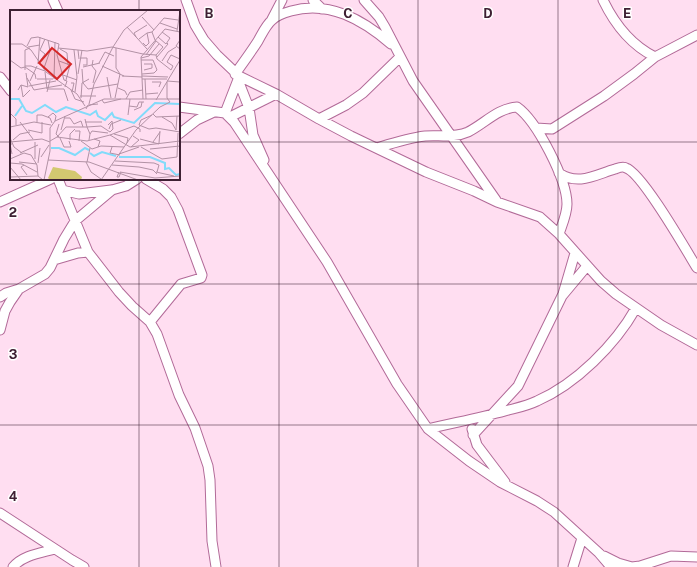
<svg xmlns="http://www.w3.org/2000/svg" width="697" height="567" viewBox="0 0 697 567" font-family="'Public Sans',sans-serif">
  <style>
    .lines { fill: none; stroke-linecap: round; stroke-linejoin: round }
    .minor-casing { stroke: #b26a98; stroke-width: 11 }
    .minor { stroke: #fff; stroke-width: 9 }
    .grid { fill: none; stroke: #3e2033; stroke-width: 1; stroke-opacity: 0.55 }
    .inset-river { fill: none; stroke: #82dbfa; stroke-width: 2 }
    .inset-road { fill: none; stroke: #b292a5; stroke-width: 1 }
    .view { fill: #d62828; fill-opacity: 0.15; stroke: #d62828; stroke-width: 2 }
    .inset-edge { fill: none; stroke: #3e2033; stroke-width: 2 }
    .grid-label { font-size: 13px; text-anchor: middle; font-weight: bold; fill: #3e2033; stroke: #fff; stroke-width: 3; stroke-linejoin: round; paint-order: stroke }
  </style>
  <rect width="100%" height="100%" fill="#ffdef1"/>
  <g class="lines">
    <g class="minor-casing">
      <path id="minor" d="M 53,0 L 58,11
        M 186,0 L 195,25 L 204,40 L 217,55 L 239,76 L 276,94 L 319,119 L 351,136 L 426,172 L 474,191 L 497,202 L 540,217 L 559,234 L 601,281 L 616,294 L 661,325 L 697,345
        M 313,0 L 322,9
        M 364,0 L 379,17 L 385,27 L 413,81 L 496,200
        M 603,0 C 614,23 631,45 655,57
        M 271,21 L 282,0
        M 235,74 C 243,63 251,52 258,41 C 262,34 266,25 272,20 C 277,15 284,13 291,11 C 329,0 363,20 391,44
        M 0,77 L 11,91
        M 238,80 L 249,108 L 253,135 L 264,160
        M 179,107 L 225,113 L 234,122 L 327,262 L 397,384 L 428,429 L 469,461 L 500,482 L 537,501 L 554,512 L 599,553 L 611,567
        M 225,113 L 239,77
        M 230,117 L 276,94
        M 319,119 L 346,105 L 363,93 L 400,57
        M 536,128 L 552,129 L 604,96 L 634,74 L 655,57 L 697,35
        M 179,134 L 197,120 L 214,112
        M 377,148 C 393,143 408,138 425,136 C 439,135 455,138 468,132 C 484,124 498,108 517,107 C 537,121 567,180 567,204 C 567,214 562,225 559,234
        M 559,173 C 578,186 595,175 615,169 C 618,168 623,166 626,168 C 642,173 686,250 697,268
        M 58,179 L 88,252 L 119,292 L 132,306 L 150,322 L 157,334 L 179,395 L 195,428 L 208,466 L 210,480 L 212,541 L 216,567
        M 146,179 L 163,189 L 171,197 L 178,210 L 202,275 L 201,278 L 181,284 L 150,322
        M 62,190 L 79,194 L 111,190
        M 0,202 L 51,179
        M 54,260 L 78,253 L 88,252
        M 563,294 L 575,253
        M 0,297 L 6,293 L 19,289
        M 0,330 L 5,311 L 10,302 L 19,289 L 45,274 L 50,268 L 64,239 L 75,221 L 112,190 L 126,186 L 137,179
        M 428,429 C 453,423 479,418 505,411 C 516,408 527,406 537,401 C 576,384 615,345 636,308
        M 472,429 L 477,445 L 505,482
        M 473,435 L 518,386 L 562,296 L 587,266
        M 0,513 L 72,560 L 84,567
        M 604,556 L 618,563 L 632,567 L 640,566 L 671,556 L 697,557
        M 13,567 C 23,555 41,553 55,549
        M 573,567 L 582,538"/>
    </g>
    <use href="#minor" class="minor"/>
  </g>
  <path class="grid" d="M 139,0 L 139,11M 279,0 L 279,567M 418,0 L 418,567M 558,0 L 558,567M 0,142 L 11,142M 179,142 L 697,142M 139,179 L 139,567M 0,284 L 697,284M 0,425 L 697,425"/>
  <g transform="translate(10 10)">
    <rect width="170" height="170" fill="#ffdef1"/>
    <path d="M 43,157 L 65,161 L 72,167 L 71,170 L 40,170 L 38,168 Z" fill="#d3c870"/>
    <path class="inset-river" d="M 0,89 L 9,89 L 16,101 L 22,103 L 35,95 L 46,102 L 56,97 L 80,105 L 86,101 L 88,106 L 95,110 L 102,103 L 104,107 L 124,113 L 145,93 L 170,94M 5,106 L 12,96M 41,138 L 49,138 L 65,145 L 75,138 L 79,140M 80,143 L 84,146 L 92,142 L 106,146M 109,147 L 140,147 L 155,153 L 155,159 L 159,158 L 166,165 L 170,164"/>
    <path class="inset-road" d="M 132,7 L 144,20M 150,13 L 167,19M 117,17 L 137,39M 167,21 L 170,1M 126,27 L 124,23 L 137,15M 148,27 L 156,34 L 160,28 L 152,22M 129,29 L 137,23 L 142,22M 145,30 L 142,22 L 154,8 L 168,10M 170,30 L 166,36 L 170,39M 133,33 L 136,36 L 139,33 L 137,23M 0,34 L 12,34 L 21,40 L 36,62 L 67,84 L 75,96M 17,36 L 21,28 L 28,27 L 49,34 L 47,45 L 54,70 L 57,71 L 55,77M 18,37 L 30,35M 48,38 L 68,40 L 69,49M 50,39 L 57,43 L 58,55M 30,40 L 35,29M 64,40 L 67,67 L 65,82M 68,40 L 77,41 L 102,37 L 133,44M 133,44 L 146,45 L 153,37 L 145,30M 136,45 L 146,31M 146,45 L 147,49 L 161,60M 147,47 L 158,34 L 157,33M 70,48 L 77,48 L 77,55 L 73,55M 131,48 L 139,46 L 149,34M 0,50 L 11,58 L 15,57M 83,50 L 82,56 L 86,61 L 83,73M 131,50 L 143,50 L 147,60 L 144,63 L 132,64M 30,51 L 35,44 L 30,40M 49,51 L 60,55 L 56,70M 152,51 L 158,42 L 166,37M 89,53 L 95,42 L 104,46M 28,54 L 30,27M 134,54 L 142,54 L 142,58 L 134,60M 15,56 L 15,40 L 20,38M 92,56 L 114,66M 15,57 L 25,64 L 26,69M 73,57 L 90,53M 34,58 L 40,41 L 38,30M 72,59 L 73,73 L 78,79 L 108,74M 15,60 L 15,56 L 21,56 L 35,61M 161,60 L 163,56 L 157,52 L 161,45 L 170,49M 35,62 L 37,79M 16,63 L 18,77M 68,64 L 72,40M 53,65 L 67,70M 112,66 L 132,67M 132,66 L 158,67M 97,67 L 101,88M 17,68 L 24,80 L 52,75M 27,69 L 43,69M 44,69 L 45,32M 132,69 L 157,69M 135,69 L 136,89M 20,71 L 27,56M 157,71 L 170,72M 142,72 L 151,72 L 149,77M 61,73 L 64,73 L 62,82M 11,75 L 13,87 L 20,80M 19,76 L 46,71M 108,78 L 115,81 L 117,85M 37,79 L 54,79 L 58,91M 8,80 L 11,75 L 18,77M 61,80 L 65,89 L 74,92M 37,82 L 40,70M 136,84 L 148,83M 70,86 L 86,86M 71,88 L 72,73 L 79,69M 105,88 L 110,64 L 106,58 L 106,38M 116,89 L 120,82 L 133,80M 133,89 L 131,47 L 155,19 L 170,22M 92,90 L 94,93 L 111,89M 146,90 L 170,50M 79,94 L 84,74 L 103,37 L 114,20 L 138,0M 119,96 L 127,97 L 129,92 L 134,92M 76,99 L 78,95 L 88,94M 124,100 L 131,97 L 132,92M 0,103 L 6,109 L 6,115M 143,104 L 146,107 L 170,106M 118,105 L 120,89M 142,105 L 131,110 L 129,115 L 139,119 L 146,118 L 170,122M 38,107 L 43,103 L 46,106 L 45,111M 152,107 L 162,113 L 166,120M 55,108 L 60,108 L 64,114 L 71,111 L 73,117M 75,109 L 77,117 L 91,116 L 100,122M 10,112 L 23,129M 27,112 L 27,105 L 32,105 L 40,108 L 42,113M 75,112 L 92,112M 98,115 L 102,111 L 103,119 L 100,122M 0,117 L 24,112 L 41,115M 99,119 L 101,114 L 111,110M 18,120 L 32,123 L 32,112M 51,120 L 55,106M 166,120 L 167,106M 65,121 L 70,121 L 69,131M 80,124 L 82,121 L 98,123M 104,124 L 118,128 L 117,133M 100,125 L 124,116 L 130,119 L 130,122M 47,127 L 56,117 L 77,117 L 80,124 L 79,130M 49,127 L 46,124 L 49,114M 0,128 L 4,137 L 12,143M 50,128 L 54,137 L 61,137 L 59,131M 84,129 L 90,131 L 88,137M 130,129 L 149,134M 3,130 L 10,124 L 20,122M 60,130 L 60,124 L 65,119M 40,131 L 47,127 L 77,131 L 100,125 L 120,137 L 170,131M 71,131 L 82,139 L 91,136 L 114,137M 0,132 L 32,129 L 40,132M 143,132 L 150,122M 149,133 L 150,121M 2,134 L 0,134 L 2,144M 102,137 L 100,143 L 110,145M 121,137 L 129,130 L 123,126M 131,137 L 152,149 L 167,147 L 168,123M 140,139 L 170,136M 10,143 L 28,135M 109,144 L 129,137M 31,147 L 39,135M 0,149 L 14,143 L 21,145 L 27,155 L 28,166 L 33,170M 25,149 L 25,132M 38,150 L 79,152 L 128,170M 105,151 L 144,153 L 149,155 L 147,162M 9,152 L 27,154M 76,152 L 81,162 L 91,169M 77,152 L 80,138M 0,153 L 12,154 L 27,162M 28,153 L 30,138M 14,155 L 11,157 L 17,165M 102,155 L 129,157 L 143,160 L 147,164M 0,157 L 11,170M 109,162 L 107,167 L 109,167 L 111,162M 110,162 L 145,168 L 170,166M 146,162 L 164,166M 0,167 L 28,166M 34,170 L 40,141 L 40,118 L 45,111 L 94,89 L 170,89M 91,170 L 126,120 L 150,97 L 160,92 L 157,88 L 157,72"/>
    <path class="view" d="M 42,38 L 61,54 L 47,69 L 29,53 Z"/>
    <rect width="170" height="170" class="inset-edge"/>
  </g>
  <g class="grid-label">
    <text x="209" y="18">B</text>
    <text x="348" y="18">C</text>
    <text x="488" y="18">D</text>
    <text x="627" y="18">E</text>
    <text x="13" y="217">2</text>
    <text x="13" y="359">3</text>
    <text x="13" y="501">4</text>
  </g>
</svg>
